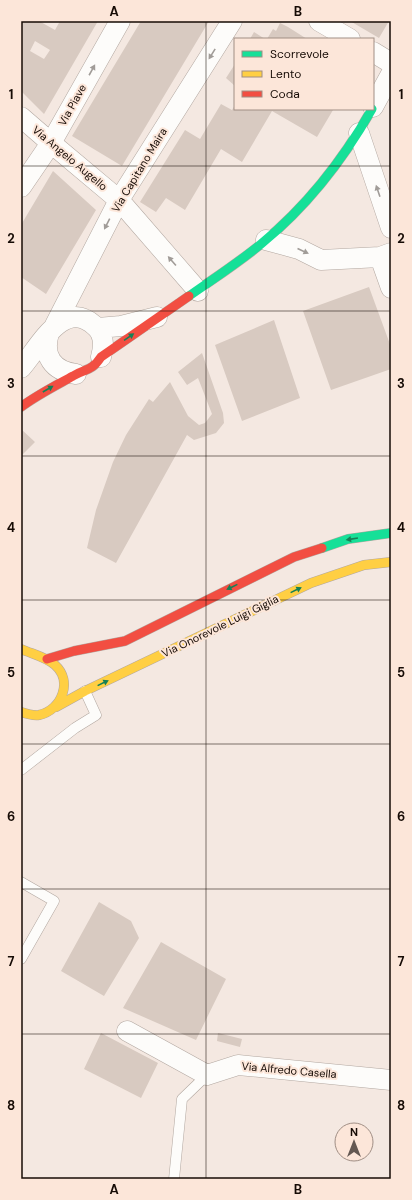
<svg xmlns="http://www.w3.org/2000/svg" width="412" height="1200" viewBox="0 0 412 1200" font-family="'DM Sans',sans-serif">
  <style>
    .building { fill: #d8cac1; fill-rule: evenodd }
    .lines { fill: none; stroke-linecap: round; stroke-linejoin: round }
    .lane-casing { stroke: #b2a7a0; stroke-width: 11 }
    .street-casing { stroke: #b2a7a0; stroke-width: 21 }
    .fast-casing { stroke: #b2a7a0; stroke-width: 10 }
    .slow-casing { stroke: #b2a7a0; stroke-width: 10 }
    .jam-casing { stroke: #b2a7a0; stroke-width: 10 }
    .lane { stroke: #fdfcfa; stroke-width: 10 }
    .street { stroke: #fdfcfa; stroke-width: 20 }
    .fast { stroke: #16e098; stroke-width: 9 }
    .slow { stroke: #ffcf43; stroke-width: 9 }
    .jam { stroke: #f24e42; stroke-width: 9 }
    .oneway { fill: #a19c98 }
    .oneway2 { fill: #168056 }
    .grid { fill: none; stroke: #160b05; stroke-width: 1; stroke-opacity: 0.55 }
    .labels { text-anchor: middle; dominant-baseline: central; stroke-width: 4; stroke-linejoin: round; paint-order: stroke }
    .street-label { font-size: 11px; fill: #160b05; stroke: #fce6d9 }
    .neatline { fill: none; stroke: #160b05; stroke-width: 1.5 }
    .grid-label { font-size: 13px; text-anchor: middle; font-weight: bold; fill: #160b05 }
  </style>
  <rect width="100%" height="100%" fill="#f4e8e1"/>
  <path class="building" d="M 21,21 L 39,21 L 55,30 L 60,21 L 98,21 L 44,114 L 21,91 ZM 35,41 L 50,50 L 44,59 L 30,51 Z
    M 141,21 L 209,21 L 122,166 L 72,136 Z
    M 350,21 L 389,21 L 379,38 Z
    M 280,23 L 288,27 L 307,39 L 267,39 L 273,29 L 276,31 Z
    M 254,32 L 265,39 L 250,39 Z
    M 235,64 L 235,86 L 226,78 Z
    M 221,104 L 232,110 L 235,105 L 235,109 L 335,109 L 333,110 L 317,137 L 272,111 L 242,162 L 221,149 L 185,210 L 166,198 L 156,212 L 140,202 L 185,130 L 200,139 Z
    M 53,171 L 96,210 L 46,294 L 21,277 L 21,225 Z
    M 369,287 L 391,347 L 391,369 L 331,390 L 303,311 Z
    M 274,320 L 300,398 L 242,421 L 215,345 Z
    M 202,353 L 223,413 L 224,423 L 216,433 L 194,440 L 187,435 L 116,563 L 87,548 L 96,510 L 113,462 L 126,435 L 149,399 L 153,402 L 170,382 L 188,416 L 199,425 L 205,423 L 212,414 L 198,378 L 187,385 L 178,372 Z
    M 21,429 L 35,442 L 21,456 Z
    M 99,902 L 131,921 L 139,938 L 104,996 L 61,971 Z
    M 161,942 L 226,979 L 196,1040 L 123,1008 Z
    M 101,1033 L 158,1063 L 141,1098 L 84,1069 Z
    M 218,1033 L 242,1039 L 240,1047 L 217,1041 Z"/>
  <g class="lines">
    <g class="lane-casing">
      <path id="lane" d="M 21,770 L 75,728 L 96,715 L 85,691
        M 21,882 L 54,901 L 21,959
        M 174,1179 L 182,1099 L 207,1075"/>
    </g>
    <g class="street-casing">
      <path id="street" d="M 319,21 L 350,39
        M 373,52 L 391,63
        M 373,107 L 391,74
        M 21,117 L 51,143 L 119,200 L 198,291
        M 359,133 L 391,228
        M 21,187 L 51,143 L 120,21
        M 266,240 L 299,249 L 321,260 L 380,257 L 391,253
        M 380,257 L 391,288
        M 55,325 L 119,200 L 232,21
        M 98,328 L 121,326 L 157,317
        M 49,333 C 42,356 53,371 76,374
        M 21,368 C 39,348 63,297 95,326 C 105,334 104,346 101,357
        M 127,1031 L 207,1075 L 238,1065 L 391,1080"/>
    </g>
    <g class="fast-casing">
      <path id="fast" d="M 189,296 C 213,279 238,263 261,244 C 306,207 343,160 372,109
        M 322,548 L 348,539 L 391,533"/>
    </g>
    <g class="slow-casing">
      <path id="slow" d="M 21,649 C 32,654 46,657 55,665 C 73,681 62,710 39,715 C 33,716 27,714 21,712
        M 56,707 L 85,691 L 311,583 L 364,565 L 391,562"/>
    </g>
    <g class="jam-casing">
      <path id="jam" d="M 21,407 C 37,395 55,386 73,376 C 86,368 91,372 101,357 L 189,296
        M 47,659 L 74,651 L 125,641 L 294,557 L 322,548"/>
    </g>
    <use href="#lane" class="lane"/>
    <use href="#street" class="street"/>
    <use href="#fast" class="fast"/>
    <use href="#slow" class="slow"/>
    <use href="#jam" class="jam"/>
  </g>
  <defs><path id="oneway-solid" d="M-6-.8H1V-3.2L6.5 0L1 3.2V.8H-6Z"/></defs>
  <g class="oneway">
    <use href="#oneway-solid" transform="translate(212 54) rotate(122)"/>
    <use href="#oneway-solid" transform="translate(92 70) rotate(-61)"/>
    <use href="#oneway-solid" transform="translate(378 191) rotate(-109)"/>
    <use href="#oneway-solid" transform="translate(107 224) rotate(117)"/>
    <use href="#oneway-solid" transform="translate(303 251) rotate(24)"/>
    <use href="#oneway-solid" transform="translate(172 261) rotate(-131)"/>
  </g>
  <g class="oneway2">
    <use href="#oneway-solid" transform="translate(129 337) rotate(-35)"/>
    <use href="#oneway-solid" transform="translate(48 389) rotate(-30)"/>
    <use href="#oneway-solid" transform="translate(352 539) rotate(171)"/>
    <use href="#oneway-solid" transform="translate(232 587) rotate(154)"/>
    <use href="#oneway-solid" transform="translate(296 590) rotate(-26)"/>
    <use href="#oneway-solid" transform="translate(103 683) rotate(-26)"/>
  </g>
  <path class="grid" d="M 206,21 L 206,1179M 21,166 L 391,166M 21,311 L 391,311M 21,456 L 391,456M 21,600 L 391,600M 21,744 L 391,744M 21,889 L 391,889M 21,1034 L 391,1034"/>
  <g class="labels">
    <g class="street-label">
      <text transform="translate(72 105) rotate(-61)">Via Piave</text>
      <text transform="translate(70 158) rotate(40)">Via Angelo Augello</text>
      <text transform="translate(139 170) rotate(-59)">Via Capitano Maira</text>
      <text transform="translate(220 626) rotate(-26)">Via Onorevole Luigi Giglia</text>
      <text transform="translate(289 1070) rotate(5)">Via Alfredo Casella</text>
    </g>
  </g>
  <rect width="412" height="1200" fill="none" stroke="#fce6d9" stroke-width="44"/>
  <rect x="234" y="38" width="140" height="72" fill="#fce6d9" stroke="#a08e84"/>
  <rect x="242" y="51" width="20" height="6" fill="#16e098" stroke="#a08e84"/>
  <text x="270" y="58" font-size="12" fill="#160b05">Scorrevole</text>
  <rect x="242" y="71" width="20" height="6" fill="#ffcf43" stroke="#a08e84"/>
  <text x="270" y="78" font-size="12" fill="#160b05">Lento</text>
  <rect x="242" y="91" width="20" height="6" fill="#f24e42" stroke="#a08e84"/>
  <text x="270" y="98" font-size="12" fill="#160b05">Coda</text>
  <g transform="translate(354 1142)"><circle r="19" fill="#fce6d9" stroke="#a08e84"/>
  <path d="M0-3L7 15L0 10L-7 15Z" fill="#645852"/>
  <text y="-6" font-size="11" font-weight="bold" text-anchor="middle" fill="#160b05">N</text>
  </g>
  <rect x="22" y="22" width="368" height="1156" class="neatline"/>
  <g class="grid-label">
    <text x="114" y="16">A</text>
    <text x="298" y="16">B</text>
    <text x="11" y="99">1</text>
    <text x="401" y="99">1</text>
    <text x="11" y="243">2</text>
    <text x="401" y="243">2</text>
    <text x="11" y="388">3</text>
    <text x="401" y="388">3</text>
    <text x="11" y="532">4</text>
    <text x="401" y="532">4</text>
    <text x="11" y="677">5</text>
    <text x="401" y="677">5</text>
    <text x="11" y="821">6</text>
    <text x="401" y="821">6</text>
    <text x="11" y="966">7</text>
    <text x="401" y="966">7</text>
    <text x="11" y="1110">8</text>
    <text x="401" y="1110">8</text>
    <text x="114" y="1194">A</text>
    <text x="298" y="1194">B</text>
  </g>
</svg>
